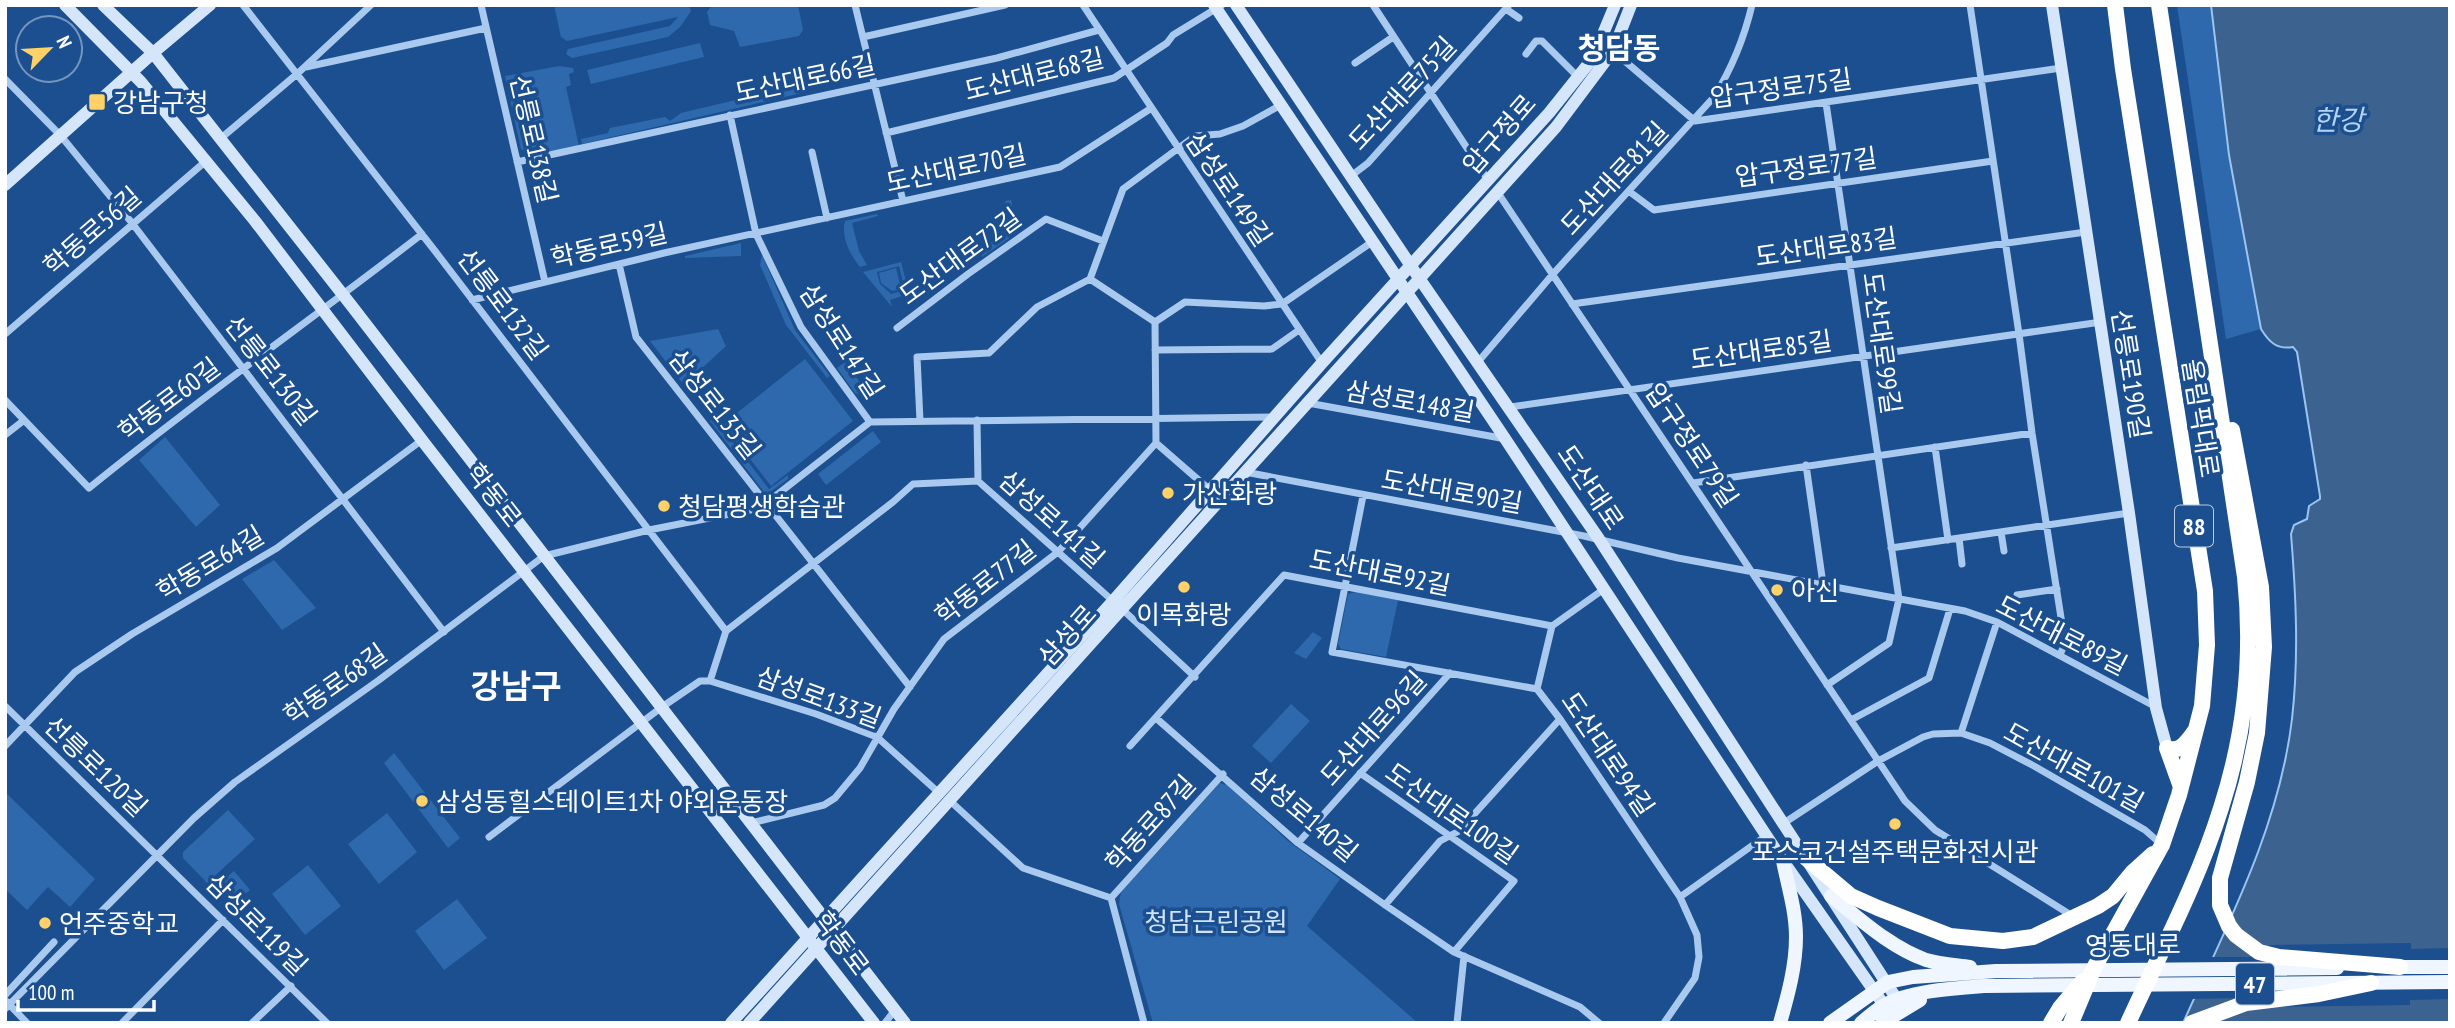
<svg xmlns="http://www.w3.org/2000/svg" width="2455" height="1028" viewBox="0 0 2455 1028" font-family="'PT Sans Narrow','Noto Sans KR',sans-serif">
  <style>
    .green { fill: #2e69ad }
    .water { fill: #3c6290; stroke: #9cc4f0; stroke-width: 2 }
    .pier { fill: #1b4f8f }
    .lines { fill: none; stroke-linecap: round; stroke-linejoin: round }
    .street { stroke: #a9c9ee; stroke-width: 7 }
    .secondary { stroke: #d6e6fa; stroke-width: 12 }
    .primary { stroke: #f0f6ff; stroke-width: 14 }
    .highway { stroke: #fff; stroke-width: 16 }
    .poi-dot { fill: #ffd166; stroke: #1b4f8f; stroke-width: 2.5 }
    .labels { text-anchor: middle; dominant-baseline: central; stroke-width: 7; stroke-linejoin: round; paint-order: stroke }
    .shield { fill: #1b4f8f; stroke: #bbcadd; stroke-width: 2 }
    .shield-label { font-size: 24px; font-weight: bold; fill: #fff }
    .street-label { font-size: 26px; fill: #fff; stroke: #1b4f8f }
    .poi-label { font-size: 26px; fill: #fff; stroke: #1b4f8f; text-anchor: start }
    .park-label { font-size: 26px; fill: #cfe3fa; stroke: #1b4f8f }
    .water-label { font-size: 28px; font-style: italic; fill: #b5d3f5; stroke: #1b4f8f }
    .quarter-label { font-size: 30px; font-weight: bold; fill: #fff; stroke: #1b4f8f }
    .district-label { font-size: 33px; font-weight: bold; fill: #fff; stroke: #1b4f8f }
  </style>
  <rect width="100%" height="100%" fill="#1b4f8f"/>
  <path class="green" d="M 554,5 L 689,5 L 691,11 L 680,27 L 668,37 L 572,58 L 566,54 L 568,49 L 670,26 L 678,17 L 567,41 L 561,37 Z
    M 712,5 L 798,5 L 803,30 L 799,36 L 740,47 L 734,31 L 710,25 L 707,12 Z
    M 2177,5 L 2211,5 L 2229,155 L 2261,329 L 2226,339 Z
    M 700,43 L 704,57 L 591,84 L 587,70 Z
    M 559,66 L 573,68 L 574,72 L 569,74 L 571,85 L 566,87 L 579,146 L 530,157 L 521,149 L 505,76 Z
    M 806,82 L 808,90 L 806,92 L 582,144 L 581,139 L 608,133 L 610,128 L 665,117 L 670,121 L 681,113 L 740,99 L 741,94 L 746,93 L 748,98 L 803,85 Z
    M 1011,200 L 1018,232 L 982,257 L 980,252 L 992,242 L 1002,238 L 1001,232 L 1011,230 L 1005,201 Z
    M 877,214 L 878,216 L 852,223 L 859,251 L 867,265 L 860,267 C 850,255 841,237 845,221 Z
    M 741,243 L 741,256 L 685,258 L 685,256 Z
    M 762,255 L 795,330 L 830,376 L 827,378 L 786,325 L 760,265 Z
    M 901,262 L 908,289 L 905,290 L 899,266 L 877,272 L 880,284 L 891,294 L 901,291 L 902,296 L 890,300 L 892,307 L 863,272 Z
    M 896,268 L 901,289 L 892,291 L 881,283 L 879,273 Z
    M 718,329 L 726,346 L 684,385 L 650,341 Z
    M 805,359 L 853,421 L 771,486 L 723,424 Z
    M 845,362 L 865,389 L 858,394 L 855,393 L 837,368 Z
    M 714,418 L 769,489 L 788,475 L 788,479 L 770,492 L 764,492 L 710,421 Z
    M 873,431 L 881,442 L 826,485 L 818,474 Z
    M 165,437 L 220,505 L 196,527 L 139,460 Z
    M 274,560 L 316,608 L 282,630 L 242,579 Z
    M 1356,592 L 1398,600 L 1386,657 L 1341,649 L 1338,644 L 1348,594 Z
    M 1313,632 L 1322,638 L 1306,659 L 1294,653 Z
    M 1291,704 L 1310,721 L 1271,763 L 1252,746 Z
    M 394,753 L 460,838 L 448,848 L 384,763 Z
    M 1220,783 L 1227,785 L 1288,841 L 1340,879 L 1307,926 L 1418,1023 L 1153,1023 L 1119,904 L 1121,892 Z
    M 5,792 L 95,879 L 70,907 L 48,887 L 27,910 L 5,889 Z
    M 228,810 L 255,839 L 207,883 L 183,858 L 183,852 Z
    M 387,813 L 417,852 L 379,884 L 348,844 Z
    M 308,865 L 341,906 L 305,935 L 272,894 Z
    M 234,871 L 250,890 L 232,904 L 214,888 Z
    M 457,899 L 487,938 L 444,970 L 415,931 Z"/>
  <path class="water" d="M 2211,5 L 2450,5 L 2450,1023 L 2183,1023 C 2227,925 2279,828 2292,719 C 2299,657 2296,596 2291,534 L 2294,525 L 2307,519 L 2309,506 L 2320,499 L 2320,496 L 2297,352 L 2293,347 C 2277,350 2269,342 2261,329 L 2229,155 Z"/>
  <path class="pier" d="M 2411,943 L 2411,949 L 2450,948 L 2450,999 L 2410,1000 L 2410,1005 L 2263,1007 L 2241,998 L 2190,999 L 2209,957 L 2251,957 L 2270,945 Z"/>
  <g class="lines">
    <path class="street" d="M 243,5 L 435,251 L 726,631
      M 481,5 L 545,282
      M 855,5 L 903,201
      M 1083,5 L 1322,363
      M 1373,5 L 1488,180
      M 1970,5 L 2019,334 L 2032,433 L 2065,643 L 2060,655
      M 1506,9 L 1519,18
      M 863,37 L 1005,5
      M 1613,51 L 1695,121 L 2061,68
      M 1526,54 L 1536,41 L 1542,41 L 1578,77
      M 1355,63 L 1393,37
      M 306,67 L 486,28
      M 5,79 L 61,136 L 132,223 L 444,632
      M 1826,103 L 1899,599 L 1889,643 L 1827,685
      M 730,115 L 756,234 L 801,327 L 870,422
      M 886,133 L 1114,78 L 1167,43 L 1173,35 L 1222,5
      M 220,139 L 297,74 L 371,5
      M 812,152 L 827,218
      M 517,162 L 997,58 L 1099,30
      M 1351,176 L 1368,163 L 1509,5
      M 1630,192 L 1654,210 L 1993,161
      M 1498,193 L 1905,801 L 1935,830 L 2074,917
      M 619,264 L 636,337 L 910,687
      M 1090,279 L 1123,189 L 1195,136 L 1220,134 L 1243,126 L 1281,105
      M 472,300 L 664,253 L 1060,167 L 1150,109
      M 1572,304 L 2086,232
      M 1155,322 L 1185,302 L 1264,306 L 1282,304 L 1372,242
      M 1155,322 L 1156,443 L 1210,490
      M 897,328 L 968,274 L 1046,219 L 1103,241
      M 5,334 L 206,161
      M 1155,350 L 1272,349 L 1299,330
      M 1478,362 L 1553,274 L 1714,97 C 1732,68 1744,39 1752,5
      M 5,400 L 89,488 C 197,400 311,320 422,234
      M 1308,403 L 1506,439
      M 1510,407 L 2101,322
      M 977,420 L 978,481 L 1113,601
      M 920,421 L 917,357 L 989,353 L 1037,307 L 1090,279 L 1155,322
      M 870,422 L 1274,417
      M 5,435 L 23,421
      M 1935,447 L 1948,540
      M 1806,465 L 1823,584
      M 1245,472 L 1584,536 L 1678,558 L 1965,611 L 1997,622 L 2156,707
      M 1693,483 L 2032,433
      M 1363,496 L 1332,652 L 1537,689
      M 2001,532 L 2004,551
      M 1959,538 L 1962,564
      M 1891,548 L 2129,513
      M 2017,595 L 2057,589
      M 1122,609 L 1195,677
      M 1552,626 L 1537,689 L 1560,719 L 1680,897 L 1697,935 L 1699,957 L 1695,978 L 1664,1023
      M 710,681 L 816,714 L 877,737 L 938,792
      M 5,706 L 327,1023
      M 1156,718 L 1298,843 L 1385,905 L 1454,952 L 1580,1007 L 1599,1023
      M 1851,720 L 1929,678 L 1950,609
      M 1961,733 L 1997,622
      M 5,746 L 75,672 L 132,634 L 277,548 L 422,440
      M 1130,746 L 1284,575 L 1552,626 L 1604,589
      M 1360,773 L 1514,881 L 1454,952
      M 948,799 L 1023,868 L 1111,898
      M 751,823 L 824,805 L 835,798 L 860,768 L 894,709 L 944,639 L 1058,552 L 1156,443
      M 1784,823 L 1878,761 L 1923,737 L 1933,734 L 1961,733 L 1990,743 L 2034,766 L 2145,830 L 2162,845
      M 489,837 L 662,707 L 700,681 L 710,681 L 726,631 L 893,502 L 913,484 L 978,481
      M 1298,843 L 1450,673
      M 1680,897 L 1767,835
      M 1111,898 L 1223,774
      M 1111,898 L 1144,1023
      M 1385,905 L 1440,841 L 1459,831 L 1560,719
      M 5,995 L 54,942
      M 5,1000 L 27,1023
      M 5,1009 L 194,818 L 235,782 L 379,680 L 544,556 L 649,530 L 760,508 L 870,422
      M 122,1023 L 223,920
      M 252,1023 L 291,986
      M 885,1023 L 895,1010
      M 1457,1023 L 1464,956"/>
    <path class="secondary" d="M 65,5 L 141,82 L 255,221 L 425,444 L 874,1023
      M 103,5 L 153,53 L 351,305 L 905,1023
      M 1214,5 L 1506,440 L 1783,861 L 1884,1005
      M 1236,5 L 1419,278 L 1599,539 L 1898,1001
      M 2052,5 L 2129,513 L 2156,708 L 2167,748
      M 5,185 L 153,53 L 210,5
      M 731,1023 L 1113,601 L 1322,363 L 1549,113 L 1593,58 L 1615,5
      M 749,1023 L 1556,127 L 1613,51 L 1631,5"/>
    <path class="primary" d="M 1831,896 C 1860,919 1890,947 1926,960 C 1940,964 1956,965 1970,967
      M 2388,967 L 2450,967
      M 1780,1023 C 1788,995 1796,966 1796,937 C 1796,911 1788,886 1783,861
      M 1830,1023 L 1888,982 L 1913,977 L 1996,971 L 2337,968
      M 1861,1023 C 1868,1017 1875,1011 1883,1006 C 1907,991 1956,988 1984,986 L 2450,982
      M 1882,1023 L 1920,1000"/>
    <path class="highway" d="M 2232,430 L 2261,587 L 2264,647 L 2257,733 L 2247,782 L 2220,878 L 2220,905 L 2229,926 L 2236,935 L 2259,952 L 2279,957 L 2400,967
      M 2181,787 L 2167,748 C 2180,754 2188,740 2195,731
      M 1806,858 L 1851,896 L 1878,908 L 1950,936 L 2003,941 L 2033,937 L 2098,906 L 2113,896 L 2132,873 L 2153,854
      M 2051,1023 L 2060,1008 L 2083,981
      M 2071,1023 L 2094,968 L 2162,845 L 2179,795 L 2202,706 L 2207,645 L 2205,591 L 2123,69 L 2115,5
      M 2128,1023 C 2160,953 2198,882 2221,808 C 2245,734 2253,654 2245,577 L 2159,5
      M 2192,1023 L 2246,1003 L 2319,994 L 2371,983"/>
  </g>
  <g class="poi-dot">
    <rect x="88" y="93" width="18" height="18" rx="3.5"/>
    <circle cx="1168" cy="493" r="7"/>
    <circle cx="664" cy="506" r="7"/>
    <circle cx="1184" cy="587" r="7"/>
    <circle cx="1777" cy="590" r="7"/>
    <circle cx="422" cy="801" r="7"/>
    <circle cx="1895" cy="824" r="7"/>
    <circle cx="45" cy="923" r="7"/>
  </g>
  <g class="labels">
    <g class="shield">
      <rect x="2175" y="505.5" width="38" height="41" rx="5"/>
      <rect x="2236" y="963.5" width="38" height="41" rx="5"/>
    </g>
    <g class="shield-label">
      <text x="2194" y="526">88</text>
      <text x="2255" y="984">47</text>
    </g>
    <g class="street-label">
      <text transform="translate(1034 74) rotate(-14)">도산대로68길</text>
      <text transform="translate(805 78) rotate(-12)">도산대로66길</text>
      <text transform="translate(1781 88) rotate(-8)">압구정로75길</text>
      <text transform="translate(1402 93) rotate(-47)">도산대로75길</text>
      <text transform="translate(1499 134) rotate(-49)">압구정로</text>
      <text transform="translate(534 139) rotate(77)">선릉로138길</text>
      <text transform="translate(1806 167) rotate(-8)">압구정로77길</text>
      <text transform="translate(956 168) rotate(-12)">도산대로70길</text>
      <text transform="translate(1614 178) rotate(-47)">도산대로81길</text>
      <text transform="translate(1229 189) rotate(56)">삼성로149길</text>
      <text transform="translate(92 231) rotate(-41)">학동로56길</text>
      <text transform="translate(609 245) rotate(-13)">학동로59길</text>
      <text transform="translate(1826 247) rotate(-8)">도산대로83길</text>
      <text transform="translate(960 256) rotate(-36)">도산대로72길</text>
      <text transform="translate(503 304) rotate(53)">선릉로132길</text>
      <text transform="translate(842 341) rotate(57)">삼성로147길</text>
      <text transform="translate(1882 343) rotate(82)">도산대로99길</text>
      <text transform="translate(1761 350) rotate(-8)">도산대로85길</text>
      <text transform="translate(271 370) rotate(52)">선릉로130길</text>
      <text transform="translate(2131 374) rotate(81)">선릉로190길</text>
      <text transform="translate(169 399) rotate(-37)">학동로60길</text>
      <text transform="translate(1410 401) rotate(10)">삼성로148길</text>
      <text transform="translate(715 404) rotate(52)">삼성로135길</text>
      <text transform="translate(2201 418) rotate(81)">올림픽대로</text>
      <text transform="translate(1692 445) rotate(56)">압구정로79길</text>
      <text transform="translate(1591 487) rotate(56)">도산대로</text>
      <text transform="translate(1452 491) rotate(10)">도산대로90길</text>
      <text transform="translate(494 495) rotate(52)">학동로</text>
      <text transform="translate(1052 519) rotate(42)">삼성로141길</text>
      <text transform="translate(210 563) rotate(-31)">학동로64길</text>
      <text transform="translate(1380 572) rotate(11)">도산대로92길</text>
      <text transform="translate(985 582) rotate(-38)">학동로77길</text>
      <text transform="translate(1067 635) rotate(-48)">삼성로</text>
      <text transform="translate(2062 635) rotate(27)">도산대로89길</text>
      <text transform="translate(335 684) rotate(-35)">학동로68길</text>
      <text transform="translate(819 697) rotate(20)">삼성로133길</text>
      <text transform="translate(1373 728) rotate(-48)">도산대로96길</text>
      <text transform="translate(1608 754) rotate(56)">도산대로94길</text>
      <text transform="translate(96 766) rotate(44)">선릉로120길</text>
      <text transform="translate(2074 767) rotate(29)">도산대로101길</text>
      <text transform="translate(1452 813) rotate(35)">도산대로100길</text>
      <text transform="translate(1304 814) rotate(40)">삼성로140길</text>
      <text transform="translate(1150 823) rotate(-48)">학동로87길</text>
      <text transform="translate(257 924) rotate(45)">삼성로119길</text>
      <text transform="translate(842 943) rotate(53)">학동로</text>
      <text transform="translate(2133 945) rotate(-1)">영동대로</text>
    </g>
    <g class="poi-label">
      <text x="113" y="102">강남구청</text>
      <text x="1182" y="493">가산화랑</text>
      <text x="678" y="506">청담평생학습관</text>
      <text x="1791" y="590">아신</text>
      <text x="1184" y="614" text-anchor="middle">이목화랑</text>
      <text x="436" y="801">삼성동힐스테이트1차 야외운동장</text>
      <text x="1895" y="851" text-anchor="middle">포스코건설주택문화전시관</text>
      <text x="59" y="923">언주중학교</text>
    </g>
    <g class="park-label">
      <text x="1216" y="921">청담근린공원</text>
    </g>
    <g class="water-label">
      <text x="2338" y="119">한강</text>
    </g>
    <g class="quarter-label">
      <text x="1619" y="47">청담동</text>
    </g>
    <g class="district-label">
      <text x="516" y="685">강남구</text>
    </g>
  </g>
  <rect width="2455" height="1028" fill="none" stroke="#ffffff" stroke-width="14"/>
  <g transform="translate(49 49) rotate(65)"><circle r="33" fill="#1b4f8f" stroke="#7695bc" stroke-width="2"/>
  <path d="M0-5L12 26L0 18L-12 26Z" fill="#ffd166"/>
  <text y="-10" font-size="19" font-weight="bold" text-anchor="middle" fill="#ffffff">N</text>
  </g>
  <path d="M18 1000v10h136v-10" fill="none" stroke="#ffffff" stroke-width="3.5"/>
  <text x="28" y="1000" font-size="21" fill="#ffffff" stroke="#1b4f8f" stroke-width="5" paint-order="stroke">100 m</text>
</svg>
